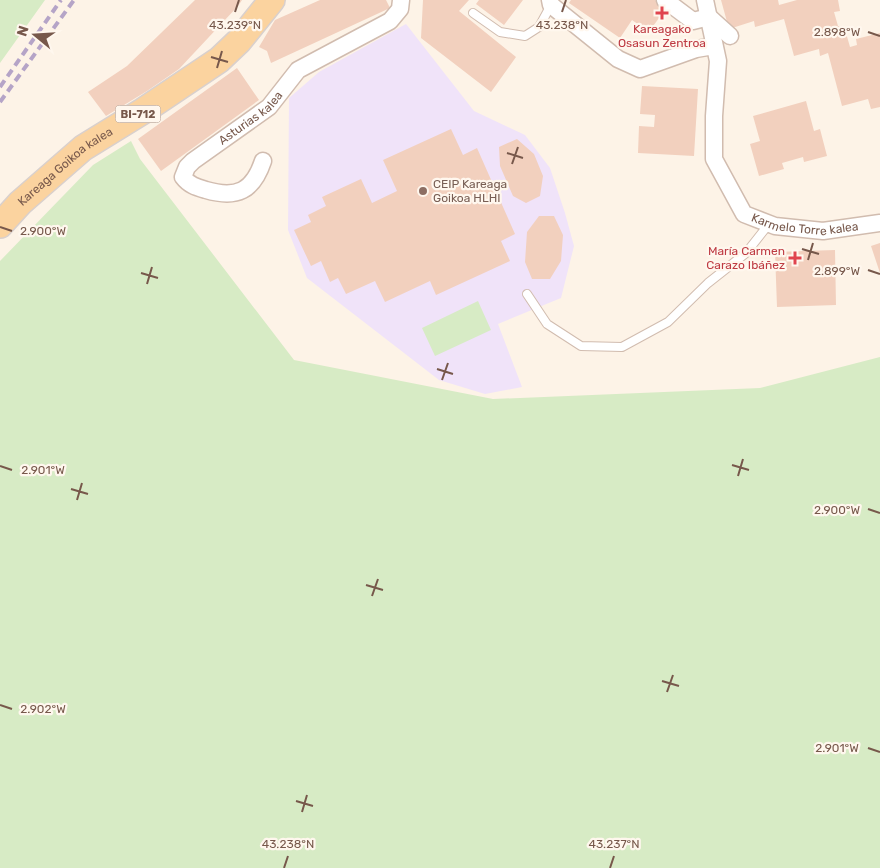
<svg xmlns="http://www.w3.org/2000/svg" width="880" height="868" viewBox="0 0 880 868" font-family="Rubik,sans-serif">
  <style>
    .education { fill: #f0e3f9 }
    .green { fill: #d7ebc5 }
    .building { fill: #f2d0be }
    .lines { fill: none; stroke-linecap: round; stroke-linejoin: round }
    .lane-casing { stroke: #d1bcaf; stroke-width: 10 }
    .street-casing { stroke: #d1bcaf; stroke-width: 19 }
    .primary-casing { stroke: #d9d0cd; stroke-width: 28 }
    .lane { stroke: #fff; stroke-width: 8 }
    .street { stroke: #fff; stroke-width: 16 }
    .primary { stroke: #fbd39f; stroke-width: 25 }
    .rail { stroke: #b5a4c7; stroke-width: 4; stroke-dasharray: 8 5; stroke-linecap: butt }
    .ticks { fill: none; stroke: #77584b; stroke-width: 2 }
    .health-dot { fill: #e0444e; stroke: #fff7ee; stroke-width: 2 }
    .education-dot { fill: #8d6e63; stroke: #fff7ee; stroke-width: 2 }
    .labels { text-anchor: middle; dominant-baseline: central; stroke-width: 4.5; stroke-linejoin: round; paint-order: stroke }
    .shield { fill: #fff7ee; stroke: #a0887c; stroke-width: 1 }
    .shield-label { font-size: 11px; font-weight: bold; fill: #77584b }
    .health-label { font-size: 12px; fill: #be3a42; stroke: #fff7ee }
    .street-label { font-size: 12px; fill: #77584b; stroke: #fff7ee }
    .education-label { font-size: 12px; fill: #785e54; stroke: #fff7ee; text-anchor: start }
    .ticks-label { font-size: 12px; text-anchor: middle; fill: #77584b; stroke: #fff7ee; stroke-width: 4.5; stroke-linejoin: round; paint-order: stroke }
  </style>
  <rect width="100%" height="100%" fill="#fdf3e7"/>
  <path class="education" d="M 406,24 L 474,111 L 525,135 L 550,168 L 565,213 L 574,246 L 561,298 L 498,324 L 522,387 L 485,394 L 439,380 L 307,278 L 288,230 L 289,98 L 319,72 Z"/>
  <path class="green" d="M 0,0 L 45,0 L 0,63 Z
    M 131,141 L 140,159 L 294,360 L 493,399 L 760,388 L 880,357 L 880,868 L 0,868 L 0,261 L 93,165 Z
    M 478,301 L 491,330 L 435,356 L 422,328 Z"/>
  <path class="building" d="M 195,0 L 242,0 L 238,6 L 179,69 L 147,91 L 106,116 L 88,92 L 127,66 Z
    M 320,0 L 386,0 L 390,8 L 271,63 L 267,51 L 259,47 L 275,20 Z
    M 423,0 L 469,0 L 459,11 L 516,57 L 491,92 L 421,38 Z
    M 479,0 L 523,0 L 504,25 L 476,4 Z
    M 571,0 L 655,0 L 666,8 L 649,32 L 632,20 L 620,38 L 569,3 Z
    M 721,0 L 778,0 L 779,5 L 797,0 L 838,0 L 840,11 L 834,12 L 838,26 L 844,26 L 850,47 L 857,45 L 856,39 L 880,33 L 880,107 L 871,109 L 868,99 L 842,106 L 828,53 L 820,56 L 819,49 L 794,56 L 784,19 L 755,27 L 754,21 L 729,29 Z
    M 237,68 L 259,100 L 161,171 L 138,139 Z
    M 642,86 L 698,89 L 694,156 L 638,153 L 639,126 L 654,127 L 655,115 L 640,114 Z
    M 806,101 L 814,131 L 820,129 L 827,156 L 804,162 L 803,157 L 782,163 L 784,169 L 759,176 L 750,144 L 760,141 L 753,116 Z
    M 451,129 L 463,155 L 477,148 L 515,234 L 501,241 L 510,261 L 436,295 L 430,281 L 385,302 L 375,281 L 346,294 L 338,278 L 330,282 L 321,261 L 311,266 L 294,230 L 311,222 L 308,215 L 326,206 L 322,197 L 361,179 L 372,203 L 397,191 L 383,160 Z
    M 517,139 L 534,154 L 543,176 L 540,196 L 526,203 L 513,196 L 500,166 L 499,147 Z
    M 539,216 L 554,216 L 563,235 L 561,261 L 550,279 L 532,279 L 525,262 L 527,232 Z
    M 880,243 L 880,273 L 871,246 Z
    M 835,250 L 836,305 L 777,307 L 775,252 Z"/>
  <g class="lines">
    <g class="lane-casing">
      <path id="lane" d="M 473,13 L 500,32 L 525,36 L 539,27 L 551,5
        M 527,294 L 547,324 L 581,346 L 622,347 L 668,322 L 708,283 L 746,253 L 769,224"/>
    </g>
    <g class="street-casing">
      <g id="street">
        <path d="M 550,0 L 551,5 L 618,59 L 640,69 L 696,49 L 714,46"/>
        <path d="M 665,0 L 693,21 L 709,17 L 730,36"/>
        <path id="s1" d="M 705,0 L 718,61 L 714,116 L 714,159 L 744,214 L 775,226 L 823,231 L 880,223"/>
        <path id="s2" d="M 263,161 C 253,191 237,199 206,190 C 196,187 189,185 183,177 L 187,167 L 193,161 L 269,107 L 298,70 L 390,21 L 400,9 L 401,0"/>
      </g>
    </g>
    <g class="primary-casing">
      <g id="primary">
        <path id="s3" d="M 0,225 L 20,203 L 83,148 L 143,111 L 219,60 L 239,41 L 272,0"/>
      </g>
    </g>
    <use href="#lane" class="lane"/>
    <use href="#street" class="street"/>
    <use href="#primary" class="primary"/>
    <path class="rail" d="M 0,87 L 61,0
      M 0,102 L 74,0"/>
  </g>
  <path class="ticks" d="M 235,12 L 239,0M 562,12 L 566,0M 868,32 L 880,36M 211,57 L 228,62M 217,68 L 222,51M 507,153 L 523,158M 512,164 L 518,147M 0,227 L 12,231M 802,249 L 819,254M 808,260 L 813,243M 868,270 L 880,274M 141,273 L 158,278M 147,284 L 152,267M 437,369 L 453,374M 442,380 L 448,363M 732,465 L 749,470M 0,466 L 12,470M 738,476 L 743,459M 71,489 L 88,494M 77,500 L 82,483M 868,509 L 880,513M 366,585 L 383,590M 372,596 L 378,579M 662,681 L 679,686M 667,692 L 673,675M 0,705 L 12,709M 868,748 L 880,752M 296,801 L 313,806M 302,812 L 307,795M 284,868 L 288,856M 610,868 L 614,856"/>
  <g class="health-dot">
    <path d="M659.5 5.5h5v5h5v5h-5v5h-5v-5h-5v-5h5z"/>
    <path d="M792.5 250.5h5v5h5v5h-5v5h-5v-5h-5v-5h5z"/>
  </g>
  <circle class="education-dot" cx="423" cy="191" r="5"/>
  <g class="labels">
    <rect class="shield" x="115.5" y="105.5" width="45" height="17" rx="4"/>
    <g class="shield-label">
      <text x="138" y="114">BI-712</text>
    </g>
    <g class="health-label">
      <text x="662" y="29">Kareagako<tspan x="662" dy="14">Osasun Zentroa</tspan></text>
      <text x="785" y="251" text-anchor="end">María Carmen<tspan x="785" dy="14">Carazo Ibáñez</tspan></text>
    </g>
    <g class="street-label">
      <text stroke="none"><textPath href="#s2" startOffset="192">Asturias kalea</textPath></text>
      <text stroke="none"><textPath href="#s3" startOffset="88">Kareaga Goikoa kalea</textPath></text>
      <text stroke="none"><textPath href="#s1" startOffset="286">Karmelo Torre kalea</textPath></text>
    </g>
    <g class="education-label">
      <text x="433" y="184">CEIP Kareaga<tspan x="433" dy="14">Goikoa HLHI</tspan></text>
    </g>
  </g>
  <g class="ticks-label">
    <text x="235" y="29">43.239°N</text>
    <text x="562" y="29">43.238°N</text>
    <text x="837" y="36">2.898°W</text>
    <text x="43" y="235">2.900°W</text>
    <text x="837" y="275">2.899°W</text>
    <text x="43" y="474">2.901°W</text>
    <text x="837" y="514">2.900°W</text>
    <text x="43" y="713">2.902°W</text>
    <text x="837" y="752">2.901°W</text>
    <text x="288" y="848">43.238°N</text>
    <text x="614" y="848">43.237°N</text>
  </g>
  <g transform="translate(35 35) rotate(288)" stroke="#fff7ee" stroke-width="4" paint-order="stroke">
  <path d="M0-4L9 19L0 12L-9 19Z" fill="#77584b"/>
  <text y="-8" font-size="14" font-weight="bold" text-anchor="middle" fill="#77584b">N</text>
  </g>
</svg>
